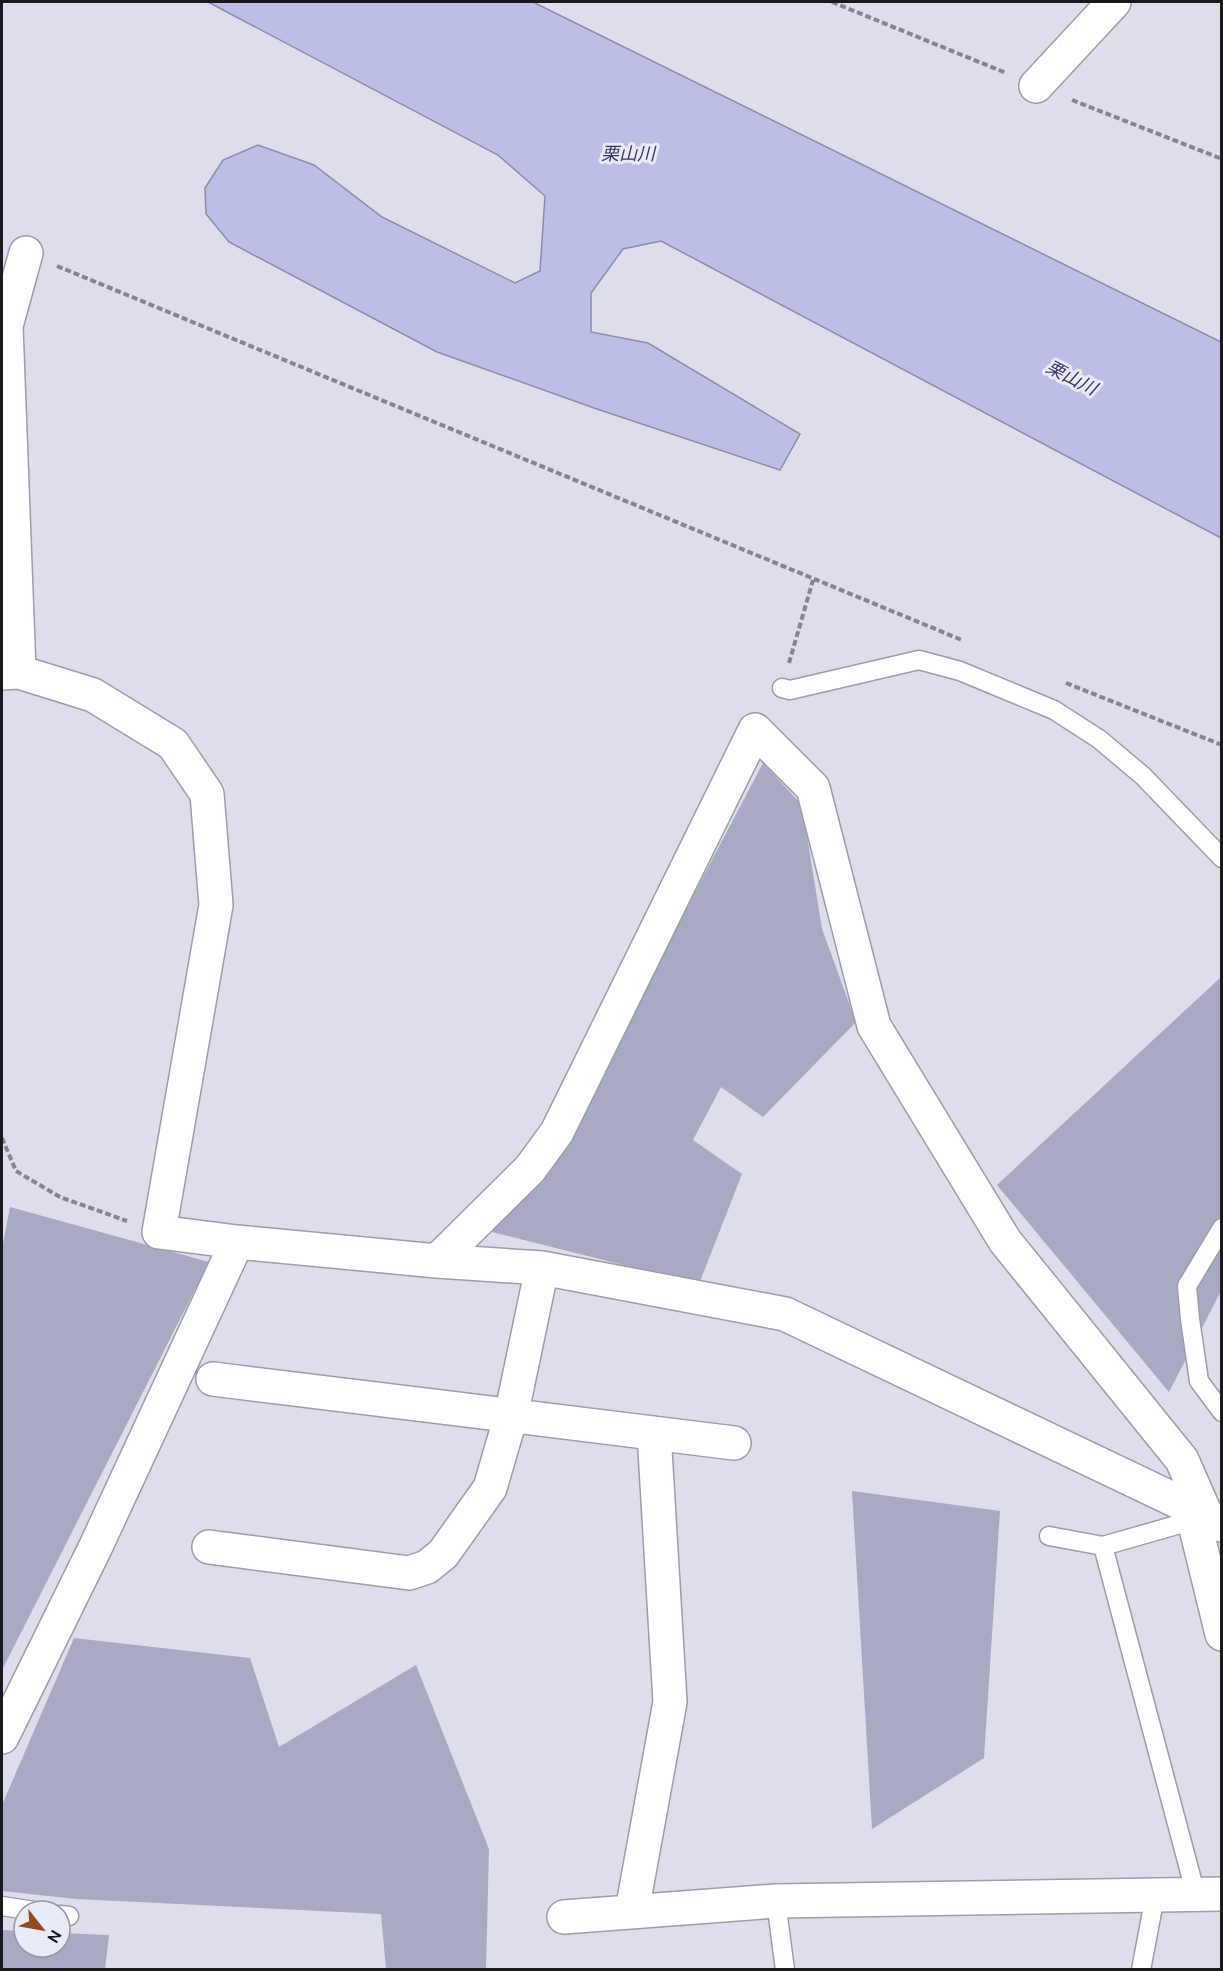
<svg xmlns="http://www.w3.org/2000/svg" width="1223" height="1971" viewBox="0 0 1223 1971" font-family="Ubuntu,'Noto Sans JP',sans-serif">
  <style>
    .green { fill: #a8a9c2 }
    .water { fill: #bcbee6; stroke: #8b8caa; stroke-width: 1.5 }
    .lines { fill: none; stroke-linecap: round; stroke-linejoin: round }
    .lane-casing { stroke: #9c9da9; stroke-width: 21 }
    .street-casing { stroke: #9c9da9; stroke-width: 36 }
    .path { stroke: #85858f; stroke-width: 4; stroke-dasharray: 6 3; stroke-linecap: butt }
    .lane { stroke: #fff; stroke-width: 18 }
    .street { stroke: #fff; stroke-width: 33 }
    .labels { text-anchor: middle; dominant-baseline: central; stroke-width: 6; stroke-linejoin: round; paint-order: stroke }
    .water-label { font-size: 18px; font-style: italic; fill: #373568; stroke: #eaebf8 }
  </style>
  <rect width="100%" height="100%" fill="#ddddeb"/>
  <path class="green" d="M 763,763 L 802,805 L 822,929 L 856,1022 L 763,1117 L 721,1087 L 693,1140 L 742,1174 L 699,1284 L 492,1232 L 576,1118 Z
    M 1221,977 L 1221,1291 L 1169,1392 L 997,1185 Z
    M 10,1207 L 209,1262 L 2,1670 L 2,1249 Z
    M 852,1491 L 1000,1511 L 984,1758 L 872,1829 Z
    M 74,1638 L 250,1658 L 279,1747 L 416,1665 L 489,1849 L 486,1969 L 386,1969 L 381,1914 L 76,1899 L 2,1891 L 2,1805 Z
    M 2,1930 L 24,1931 L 24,1947 L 60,1947 L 60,1933 L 109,1935 L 105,1969 L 2,1969 Z"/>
  <path class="water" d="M 208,2 L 533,2 L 1221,342 L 1221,538 L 661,241 L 623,249 L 591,293 L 591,332 L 648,343 L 800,434 L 780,470 L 594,408 L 437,352 L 229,242 L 206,214 L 205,188 L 223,160 L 258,145 L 314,165 L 382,217 L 515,283 L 540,271 L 545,196 L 498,155 Z"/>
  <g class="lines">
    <g class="lane-casing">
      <path id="lane" d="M 782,688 L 790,690 L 919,660 L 960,671 L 1054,710 L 1099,739 L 1143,776 L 1222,858
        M 1222,1228 L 1187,1286 L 1190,1319 L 1199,1381 L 1222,1412
        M 1049,1536 L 1103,1546 L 1194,1520
        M 1103,1546 L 1196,1895
        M 776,1901 L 785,1970
        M 2,1906 L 34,1911
        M 60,1915 L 69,1916
        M 1141,1970 L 1155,1896"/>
    </g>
    <g class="street-casing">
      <path id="street" d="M 1036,86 L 1114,2
        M 19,672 L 6,326 L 26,253
        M 2,673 L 19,672 L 93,695 L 173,744 L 207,794 L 216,905 L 159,1232 L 237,1242 L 437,1261 L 542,1268 L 785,1314 L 1206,1515 L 1222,1525
        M 437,1261 L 530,1169 L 557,1132 L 755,730 L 813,788 L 874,1026 L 1005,1241 L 1182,1460 L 1206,1515
        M 213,1379 L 734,1443
        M 1191,1508 L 1222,1634
        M 209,1547 L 409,1573 L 427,1567 L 443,1554 L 490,1488 L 511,1416 L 542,1268
        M 2,1737 L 96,1546 L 237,1242
        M 632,1911 L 670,1702 L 654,1433
        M 564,1917 L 776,1901 L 1222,1894"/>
    </g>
    <path class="path" d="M 832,2 L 1006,73
      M 1072,100 L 1222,159
      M 57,266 L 962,640
      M 789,663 L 813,580
      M 1066,683 L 1222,745
      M 2,1138 L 16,1171 L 60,1197 L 127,1221"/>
    <use href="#lane" class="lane"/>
    <use href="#street" class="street"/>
  </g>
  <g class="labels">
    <g class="water-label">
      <text x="628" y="153">栗山川</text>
      <text transform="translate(1072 377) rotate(27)">栗山川</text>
    </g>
  </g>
  <rect width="1223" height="1971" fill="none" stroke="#18181d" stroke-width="6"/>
  <g transform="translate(42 1929) rotate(121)"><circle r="28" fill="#eaebf8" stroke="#9697a0" stroke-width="1.5"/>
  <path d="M0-4.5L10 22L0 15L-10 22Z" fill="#904b21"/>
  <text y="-9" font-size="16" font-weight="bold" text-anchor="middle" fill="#18181d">N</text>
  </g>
</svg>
